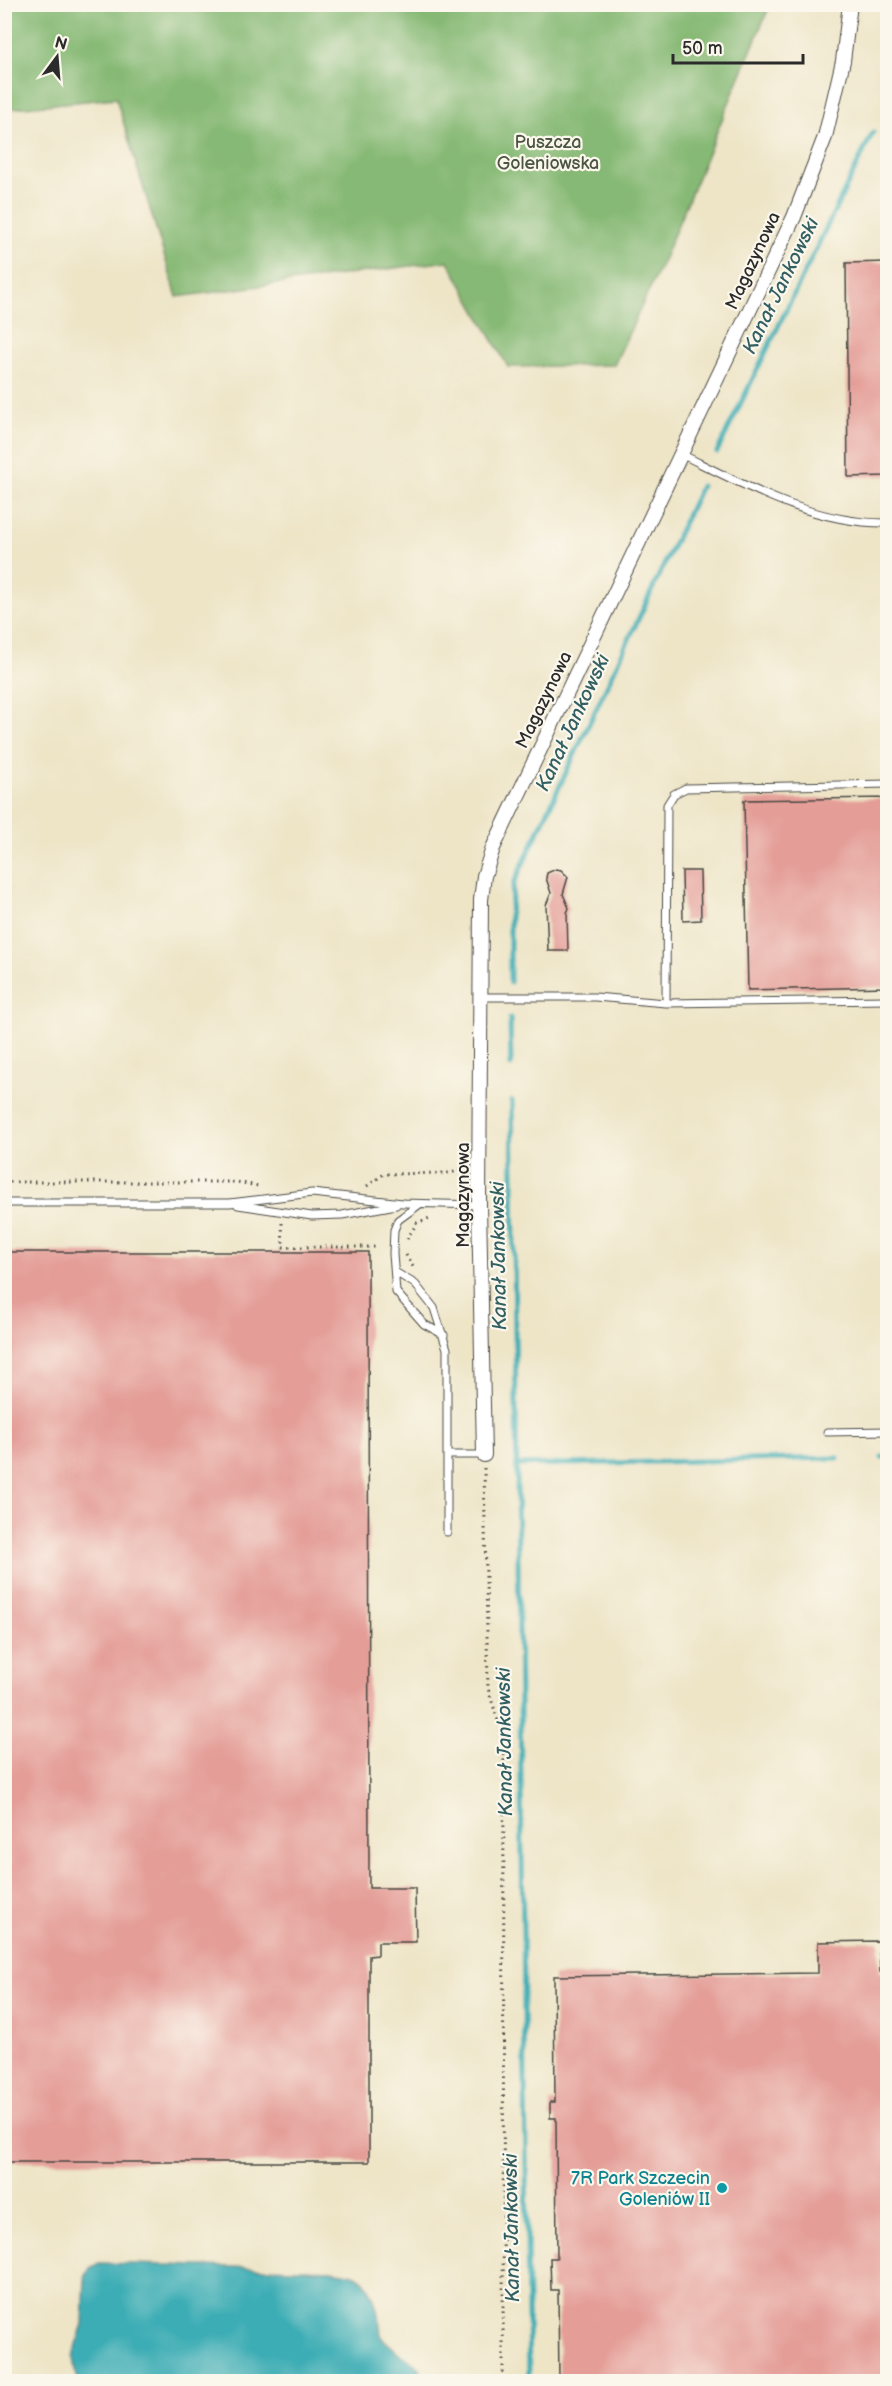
<svg xmlns="http://www.w3.org/2000/svg" width="892" height="2386" viewBox="0 0 892 2386" font-family="'Balsamiq Sans',sans-serif">
  <style>
    .forest { fill: #86b974; stroke: #587250; stroke-width: 1.5 }
    .water { fill: #3cadb5; stroke: #346c70; stroke-width: 1.5 }
    .lines { fill: none; stroke-linecap: round; stroke-linejoin: round }
    .stream { stroke: #3cadb5; stroke-width: 5 }
    .building { fill: #e49d97 }
    .lane-casing { stroke: #484742; stroke-width: 9 }
    .street-casing { stroke: #484742; stroke-width: 16 }
    .path { stroke: #484742; stroke-width: 3; stroke-dasharray: 1.5 4.5; stroke-linecap: butt }
    .lane { stroke: #fff; stroke-width: 7 }
    .street { stroke: #fff; stroke-width: 14 }
    .culture-dot { fill: #0f9aa8; stroke: #fbf7ec; stroke-width: 2 }
    .labels { text-anchor: middle; dominant-baseline: central; stroke-width: 4.5; stroke-linejoin: round; paint-order: stroke }
    .park-label { font-size: 18px; fill: #4a5642; stroke: #fbf7ec }
    .street-label { font-size: 18px; fill: #2b2b2b; stroke: #fbf7ec }
    .culture-label { font-size: 18px; fill: #0d838f; stroke: #fbf7ec; text-anchor: end }
    .water-label { font-size: 20px; font-style: italic; fill: #325f62; stroke: #fbf7ec }
  </style>
  <rect width="100%" height="100%" fill="#fbf7ec"/>
  <filter id="ink" filterUnits="userSpaceOnUse"><feTurbulence type="fractalNoise" baseFrequency=".0167" numOctaves="2"/><feDisplacementMap in="SourceGraphic" scale="12" xChannelSelector="R" yChannelSelector="G"/><feConvolveMatrix kernelMatrix="1 2 1 2 8 2 1 2 1" color-interpolation-filters="sRGB"/></filter>
  <filter id="wash" filterUnits="userSpaceOnUse"><feTurbulence type="fractalNoise" baseFrequency=".008" numOctaves="4" result="noise"/><feDisplacementMap in="SourceGraphic" scale="24" xChannelSelector="R" yChannelSelector="G"/><feGaussianBlur stdDeviation="1.35" result="paint"/><feColorMatrix in="noise" values="0 0 0 0 0 0 0 0 0 0 0 0 0 0 0 0 0 1.4 0 .05"/><feComposite in="paint" operator="in"/></filter>
  <g filter="url(#wash)">
    <rect width="100%" height="100%" fill="#eee5c7"/>
    <path class="forest" d="M 5,4 L 770,4 L 770,5 L 664,258 L 614,365 L 508,367 L 448,261 L 177,297 L 116,98 L 5,109 Z"/>
    <path class="water" d="M 99,2263 L 332,2270 C 339,2272 350,2272 356,2275 C 375,2285 380,2319 381,2337 L 401,2355 L 419,2367 L 424,2381 L 77,2381 L 73,2358 L 83,2324 L 85,2278 L 90,2268 Z"/>
    <g class="lines">
      <path class="stream" d="M 717,452 L 873,132
        M 510,982 L 510,912 L 514,883 L 701,486
        M 510,1018 L 511,1065
        M 512,1101 L 529,2382
        M 882,1457 L 888,1457
        M 517,1465 L 838,1458"/>
    </g>
    <g id="blocks">
      <path class="building" d="M 888,262 L 888,476 L 848,477 L 846,263 Z
        M 888,798 L 888,987 L 748,990 L 744,800 Z
        M 556,869 L 561,870 L 568,877 L 563,894 L 569,908 L 567,913 L 568,951 L 548,951 L 546,905 L 551,893 L 546,878 L 547,873 Z
        M 682,871 L 700,871 L 701,920 L 683,921 Z
        M 4,1252 L 368,1252 L 369,1888 L 415,1888 L 416,1942 L 378,1942 L 378,1955 L 369,1956 L 369,2162 L 4,2162 Z
        M 879,1941 L 880,1972 L 888,1972 L 888,2382 L 559,2382 L 558,2290 L 551,2290 L 550,2258 L 557,2258 L 556,2118 L 550,2118 L 550,2102 L 555,2102 L 554,1976 L 818,1973 L 818,1942 Z"/>
    </g>
  </g>
  <g filter="url(#ink)">
    <use href="#blocks" fill-opacity="0" stroke="#484742" stroke-width="1.5"/>
    <g class="lines">
      <g class="lane-casing">
        <path id="lane" d="M 681,454 C 746,486 813,524 888,523
          M 888,784 L 686,788 L 674,794 L 667,805 L 666,1003 L 888,1000
          M 481,997 L 595,997 L 666,1003
          M 4,1203 L 230,1203 L 312,1193 L 403,1203 L 479,1205
          M 420,1204 L 398,1220 L 394,1230 L 393,1254 L 396,1292 L 424,1324 L 444,1335
          M 238,1205 L 312,1216 L 342,1215 L 396,1205
          M 395,1272 L 415,1284 L 434,1308 L 447,1349 L 447,1532
          M 827,1432 L 888,1431
          M 447,1455 L 484,1455"/>
      </g>
      <g class="street-casing">
        <path id="street" d="M 484,1455 L 479,1205 L 481,900 L 484,876 L 493,848 L 794,217 L 825,137 L 843,61 L 850,4"/>
      </g>
      <path class="path" d="M 4,1182 L 237,1182 L 258,1186
        M 367,1186 L 384,1174 L 451,1173 L 463,1169
        M 282,1223 L 283,1247 L 376,1247
        M 407,1239 L 417,1223 L 432,1217
        M 406,1255 L 415,1270
        M 484,1468 L 488,1689 L 504,1739 L 503,2382"/>
      <use href="#lane" class="lane"/>
      <use href="#street" class="street"/>
    </g>
  </g>
  <circle class="culture-dot" cx="722" cy="2188" r="6"/>
  <g class="labels">
    <g class="park-label">
      <text x="548" y="142">Puszcza<tspan x="548" dy="21">Goleniowska</tspan></text>
    </g>
    <g class="street-label">
      <text transform="translate(753 261) rotate(-65)">Magazynowa</text>
      <text transform="translate(544 700) rotate(-64)">Magazynowa</text>
      <text transform="translate(463 1195) rotate(-90)">Magazynowa</text>
    </g>
    <g class="culture-label">
      <text x="710" y="2178">7R Park Szczecin<tspan x="710" dy="21">Goleniów II</tspan></text>
    </g>
    <g class="water-label">
      <text transform="translate(781 286) rotate(-64)">Kanał Jankowski</text>
      <text transform="translate(573 723) rotate(-65)">Kanał Jankowski</text>
      <text transform="translate(499 1256) rotate(-91)">Kanał Jankowski</text>
      <text transform="translate(505 1742) rotate(-91)">Kanał Jankowski</text>
      <text transform="translate(512 2228) rotate(-91)">Kanał Jankowski</text>
    </g>
  </g>
  <rect width="892" height="2386" fill="none" stroke="#fbf7ec" stroke-width="24"/>
  <g transform="translate(57 57) rotate(16)" stroke="#fbf7ec" stroke-width="4.5" paint-order="stroke">
  <path d="M0-4.5L10 22L0 15L-10 22Z" fill="#2b2b2b"/>
  <text y="-9" font-size="16" font-weight="bold" text-anchor="middle" fill="#2b2b2b">N</text>
  </g>
  <path d="M673 54v9h130v-9" fill="none" stroke="#2b2b2b" stroke-width="3"/>
  <text x="682" y="54" font-size="18" fill="#2b2b2b" stroke="#fbf7ec" stroke-width="4.5" paint-order="stroke">50 m</text>
</svg>
